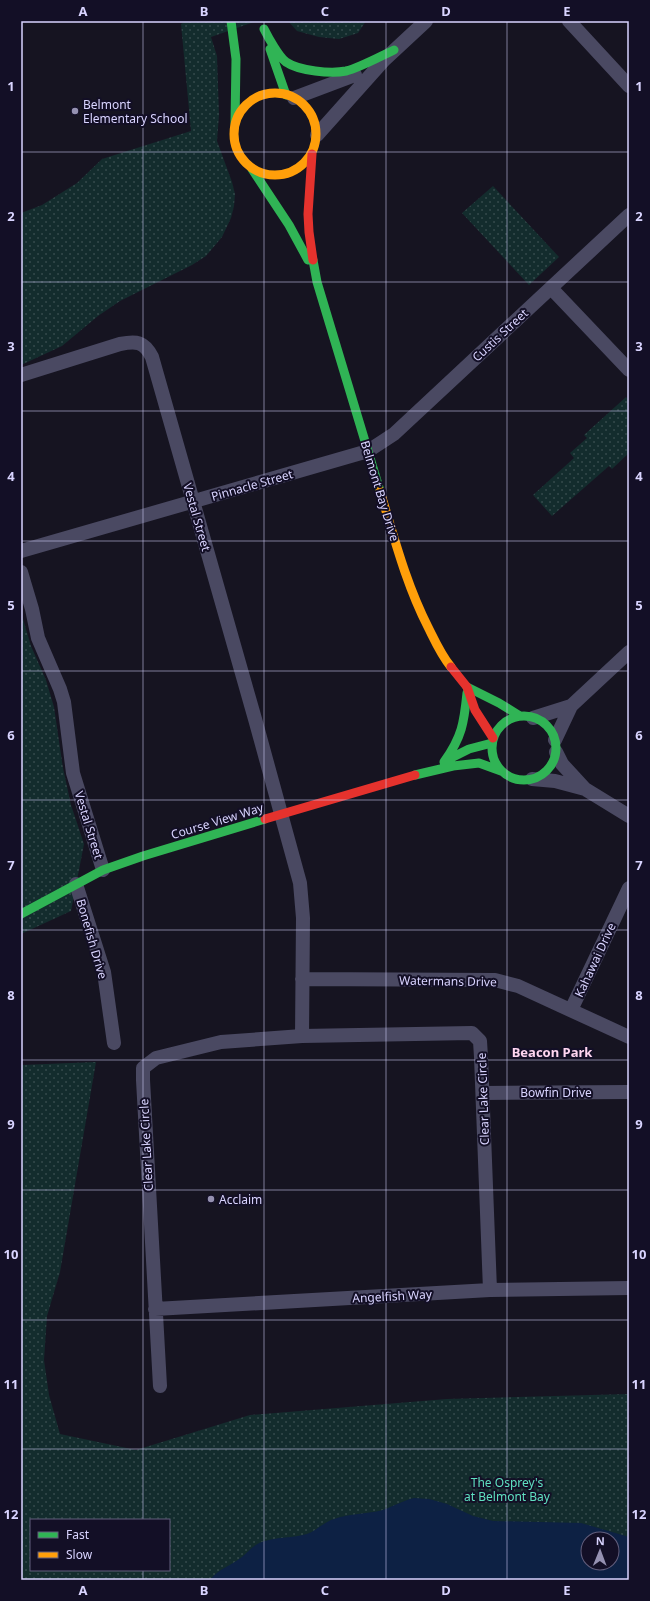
<svg xmlns="http://www.w3.org/2000/svg" width="650" height="1601" viewBox="0 0 650 1601" font-family="'Noto Sans',sans-serif">
  <style>
    .grass { fill: url(#grass-dots); fill-rule: evenodd }
    .water { fill: #0d2144; fill-rule: evenodd }
    .lines { fill: none; stroke-linecap: round; stroke-linejoin: round }
    .street { stroke: #4a4962; stroke-width: 14 }
    .fast { stroke: #30b455; stroke-width: 9 }
    .slow { stroke: #ff9f0a; stroke-width: 9 }
    .jam { stroke: #e5322d; stroke-width: 9 }
    .grid { fill: none; stroke: #d9d4ff; stroke-width: 1; stroke-opacity: 0.55 }
    .poi-dot { fill: #9591b1; stroke: #130f26; stroke-width: 1.5 }
    .labels { text-anchor: middle; dominant-baseline: central; stroke-width: 4; stroke-linejoin: round; paint-order: stroke }
    .poi-label { font-size: 12px; fill: #d9d4ff; stroke: #130f26; text-anchor: start }
    .street-label { font-size: 12px; fill: #d9d4ff; stroke: #130f26 }
    .park-label { font-size: 12px; fill: #5fe0c0; stroke: #130f26 }
    .neighbourhood-label { font-size: 13px; font-weight: bold; fill: #ffd6f0; stroke: #130f26 }
    .neatline { fill: none; stroke: #d9d4ff; stroke-width: 1.5 }
    .grid-label { font-size: 13px; text-anchor: middle; font-weight: bold; fill: #d9d4ff }
  </style>
  <defs>
    <pattern id="grass-dots" width="8" height="8" patternUnits="userSpaceOnUse"><rect width="8" height="8" fill="#132c2d"/><path d="M2 2h.1M6 6h.1" fill="none" stroke="#354a4c" stroke-width="1.8" stroke-linecap="round"/></pattern>
  </defs>
  <rect width="100%" height="100%" fill="#161421"/>
  <path class="grass" d="M 186,21 L 257,21 L 211,37 L 217,56 L 219,115 L 217,141 L 232,182 L 235,194 L 234,206 L 231,218 L 222,237 L 206,256 L 192,265 L 120,301 L 98,316 L 62,346 L 21,365 L 21,213 L 42,205 L 77,183 L 102,159 L 191,131 L 181,24 Z
    M 288,21 L 366,21 L 358,33 L 339,39 L 319,37 L 297,31 Z
    M 493,186 L 559,257 L 529,285 L 462,213 Z
    M 626,397 L 629,400 L 629,453 L 612,469 L 609,466 L 552,516 L 533,495 L 574,458 L 570,453 L 587,438 L 584,435 Z
    M 21,612 L 31,646 L 46,680 L 54,707 L 63,768 L 71,805 L 84,844 L 71,911 L 21,934 Z
    M 96,1062 L 60,1272 L 47,1316 L 44,1360 L 49,1395 L 60,1434 L 136,1450 L 250,1415 L 447,1399 L 629,1394 L 629,1580 L 21,1580 L 21,1065 ZM 31,1520 L 169,1520 L 169,1570 L 31,1570 ZM 588,1539 L 612,1539 L 612,1563 L 588,1563 Z"/>
  <path class="water" d="M 414,1498 L 429,1499 L 447,1504 L 473,1516 L 493,1521 L 581,1523 L 629,1537 L 629,1580 L 210,1580 C 218,1569 232,1565 242,1557 C 250,1550 254,1544 265,1541 C 278,1537 293,1538 307,1534 C 316,1531 324,1522 334,1519 C 349,1514 364,1514 379,1511 C 391,1508 401,1501 414,1498 ZM 588,1539 L 612,1539 L 612,1563 L 588,1563 Z"/>
  <g class="lines">
    <path class="street" d="M 569,21 L 629,86
      M 294,98 L 355,75
      M 317,135 L 384,60 L 426,21
      M 551,288 L 629,370
      M 21,375 L 120,344 C 136,341 144,341 152,357 L 255,719 L 300,883 L 303,918 L 302,1036
      M 21,551 L 368,451 L 394,434 L 629,215
      M 21,572 L 32,609 L 38,638 L 60,689 L 64,702 L 73,773 L 103,870
      M 533,718 L 571,706
      M 555,740 L 571,706 L 629,652
      M 556,752 L 562,764 L 585,789
      M 532,779 L 555,781 L 585,789 L 629,816
      M 76,884 L 104,972 L 114,1043
      M 302,979 L 495,980 L 518,986 L 629,1037
      M 571,1010 L 629,888
      M 483,1093 L 629,1092
      M 155,1309 L 490,1290 L 629,1288
      M 160,1386 L 143,1080 L 143,1068 L 156,1058 L 221,1042 L 302,1036 L 472,1033 L 480,1041 L 481,1057 L 490,1290"/>
    <path class="fast" d="M 231,21 L 236,59 L 235,123
      M 264,29 C 268,37 279,57 286,62 C 299,71 331,74 346,71 C 359,68 381,56 394,50
      M 270,49 L 286,95
      M 252,169 L 289,225 L 308,260
      M 313,260 L 317,282 L 380,491
      M 467,687 L 499,703 L 520,716
      M492 748a32 32 0 1 1 64 0a32 32 0 1 1-64 0Z
      M 445,761 L 469,749 L 492,743
      M 444,762 C 462,737 464,723 467,693
      M 415,775 L 453,766 L 479,763 L 501,771
      M 21,914 L 103,870 L 143,856 L 265,819"/>
    <path class="slow" d="M234 134a41 41 0 1 1 82 0a41 41 0 1 1-82 0Z
      M 380,491 C 394,537 406,584 428,627 C 435,641 441,655 451,667"/>
    <path class="jam" d="M 312,154 L 308,214 L 309,232 L 313,260
      M 451,667 L 467,687 L 475,710 L 493,738
      M 265,819 L 415,775"/>
  </g>
  <path class="grid" d="M 143,21 L 143,1520M 264,21 L 264,1580M 386,21 L 386,1580M 507,21 L 507,1580M 21,152 L 629,152M 21,282 L 629,282M 21,411 L 629,411M 21,541 L 629,541M 21,671 L 629,671M 21,800 L 629,800M 21,930 L 629,930M 21,1060 L 629,1060M 21,1190 L 629,1190M 21,1320 L 629,1320M 21,1449 L 629,1449M 143,1570 L 143,1580"/>
  <g class="poi-dot">
    <circle cx="75" cy="111" r="4"/>
    <circle cx="211" cy="1199" r="4"/>
  </g>
  <g class="labels">
    <g class="poi-label">
      <text x="83" y="104">Belmont<tspan x="83" dy="14">Elementary School</tspan></text>
      <text x="219" y="1199">Acclaim</text>
    </g>
    <g class="street-label">
      <text transform="translate(500 335) rotate(-43)">Custis Street</text>
      <text transform="translate(252 485) rotate(-16)">Pinnacle Street</text>
      <text transform="translate(380 491) rotate(73)">Belmont Bay Drive</text>
      <text transform="translate(197 517) rotate(74)">Vestal Street</text>
      <text transform="translate(217 821) rotate(-17)">Course View Way</text>
      <text transform="translate(89 825) rotate(73)">Vestal Street</text>
      <text transform="translate(92 939) rotate(74)">Bonefish Drive</text>
      <text transform="translate(595 960) rotate(-65)">Kahawai Drive</text>
      <text transform="translate(448 981) rotate(1)">Watermans Drive</text>
      <text x="556" y="1092">Bowfin Drive</text>
      <text transform="translate(483 1099) rotate(-92)">Clear Lake Circle</text>
      <text transform="translate(146 1145) rotate(-93)">Clear Lake Circle</text>
      <text transform="translate(392 1296) rotate(-3)">Angelfish Way</text>
    </g>
    <g class="park-label">
      <text x="507" y="1482">The Osprey's<tspan x="507" dy="14">at Belmont Bay</tspan></text>
    </g>
    <g class="neighbourhood-label">
      <text x="552" y="1052">Beacon Park</text>
    </g>
  </g>
  <rect width="650" height="1601" fill="none" stroke="#130f26" stroke-width="44"/>
  <rect x="30" y="1519" width="140" height="52" fill="#130f26" stroke="#625e7d"/>
  <rect x="38" y="1532" width="20" height="6" fill="#30b455" stroke="#625e7d"/>
  <text x="66" y="1539" font-size="12" fill="#d9d4ff">Fast</text>
  <rect x="38" y="1552" width="20" height="6" fill="#ff9f0a" stroke="#625e7d"/>
  <text x="66" y="1559" font-size="12" fill="#d9d4ff">Slow</text>
  <g transform="translate(600 1551) rotate(1)"><circle r="19" fill="#130f26" stroke="#625e7d"/>
  <path d="M0-3L7 15L0 10L-7 15Z" fill="#9591b1"/>
  <text y="-6" font-size="11" font-weight="bold" text-anchor="middle" fill="#d9d4ff">N</text>
  </g>
  <rect x="22" y="22" width="606" height="1557" class="neatline"/>
  <g class="grid-label">
    <text x="83" y="16">A</text>
    <text x="204" y="16">B</text>
    <text x="325" y="16">C</text>
    <text x="446" y="16">D</text>
    <text x="567" y="16">E</text>
    <text x="11" y="91">1</text>
    <text x="639" y="91">1</text>
    <text x="11" y="221">2</text>
    <text x="639" y="221">2</text>
    <text x="11" y="351">3</text>
    <text x="639" y="351">3</text>
    <text x="11" y="481">4</text>
    <text x="639" y="481">4</text>
    <text x="11" y="610">5</text>
    <text x="639" y="610">5</text>
    <text x="11" y="740">6</text>
    <text x="639" y="740">6</text>
    <text x="11" y="870">7</text>
    <text x="639" y="870">7</text>
    <text x="11" y="1000">8</text>
    <text x="639" y="1000">8</text>
    <text x="11" y="1129">9</text>
    <text x="639" y="1129">9</text>
    <text x="11" y="1259">10</text>
    <text x="639" y="1259">10</text>
    <text x="11" y="1389">11</text>
    <text x="639" y="1389">11</text>
    <text x="11" y="1519">12</text>
    <text x="639" y="1519">12</text>
    <text x="83" y="1595">A</text>
    <text x="204" y="1595">B</text>
    <text x="325" y="1595">C</text>
    <text x="446" y="1595">D</text>
    <text x="567" y="1595">E</text>
  </g>
</svg>
